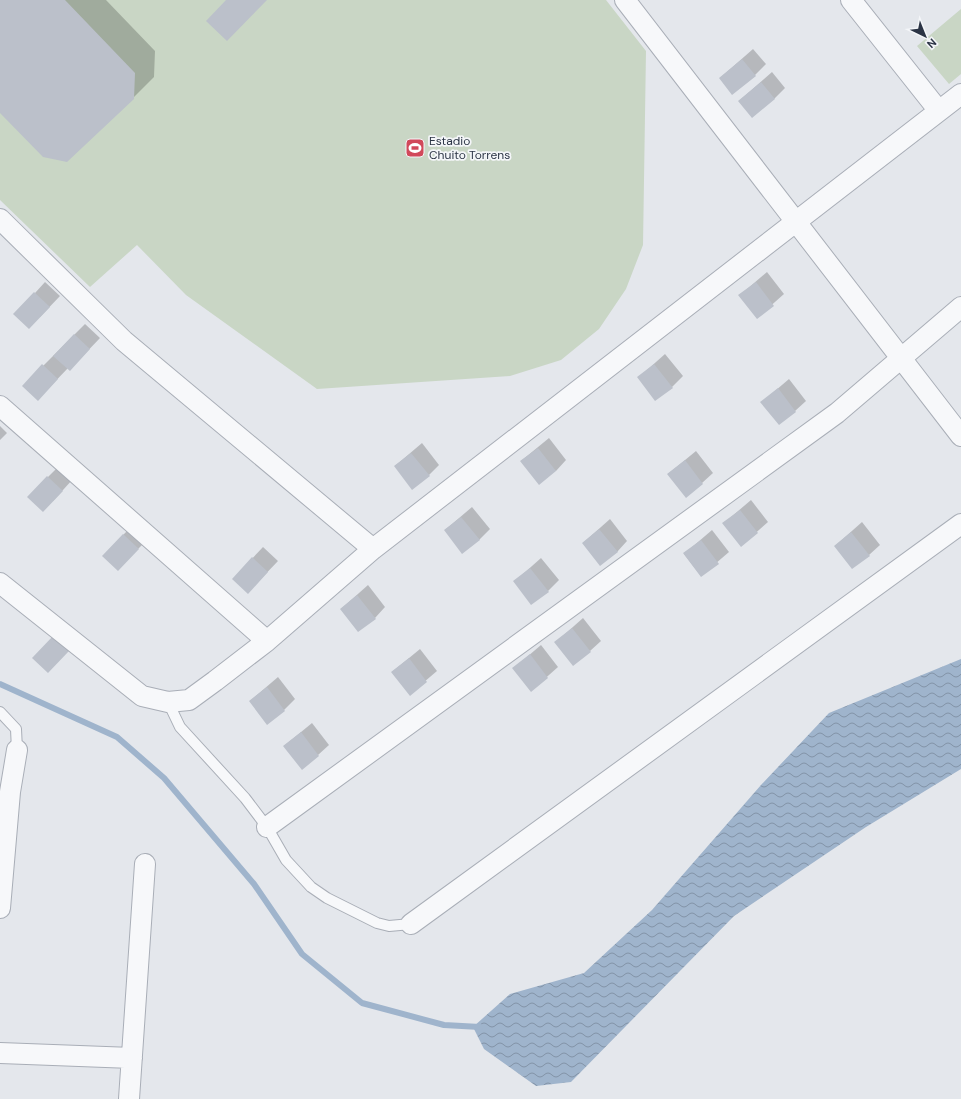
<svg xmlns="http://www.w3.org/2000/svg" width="961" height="1099" viewBox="0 0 961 1099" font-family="'DM Sans',sans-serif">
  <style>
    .garden { fill: #c9d6c5 }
    .water { fill: url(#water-waves) }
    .shadow { fill: #0003 }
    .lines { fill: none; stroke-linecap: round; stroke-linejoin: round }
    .stream { stroke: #9fb4cc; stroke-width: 6 }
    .building { fill: #bbc0ca }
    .lane-casing { stroke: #a9aeb7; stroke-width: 12 }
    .street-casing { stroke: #a9aeb7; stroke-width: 22 }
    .lane { stroke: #f7f8fa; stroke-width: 10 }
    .street { stroke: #f7f8fa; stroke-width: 20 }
    .labels { text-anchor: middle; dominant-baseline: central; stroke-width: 3.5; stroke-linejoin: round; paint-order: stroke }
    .poi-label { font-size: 12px; fill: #2b3445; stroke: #f4f6f9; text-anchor: start }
  </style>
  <defs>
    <pattern id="water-waves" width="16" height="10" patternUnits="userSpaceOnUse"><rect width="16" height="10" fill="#9fb4cc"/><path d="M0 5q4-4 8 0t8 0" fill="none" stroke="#8293a7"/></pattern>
  </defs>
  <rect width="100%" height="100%" fill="#e4e7ec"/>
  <path class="garden" d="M 0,0 L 606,0 L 646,51 L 643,245 L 626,289 L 599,329 L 561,360 L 510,376 L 317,389 L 186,295 L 137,245 L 90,287 L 0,200 Z
    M 961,9 L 961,74 L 949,84 L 917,46 Z"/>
  <path class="water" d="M 961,659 L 961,769 L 866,827 L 734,916 L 571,1082 L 536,1086 L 484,1049 L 473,1027 L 510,994 L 584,973 L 652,910 L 761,785 L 829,713 Z"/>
  <path class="shadow" d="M 0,0 L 106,0 L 155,51 L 154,77 L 133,98 L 0,111 Z
    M 753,49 L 766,64 L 755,75 L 720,78 Z
    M 772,72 L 785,88 L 774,99 L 739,101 Z
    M 767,272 L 784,294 L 757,318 L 740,295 Z
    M 45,282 L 60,296 L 40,317 L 35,293 Z
    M 85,324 L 100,338 L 80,359 L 68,368 L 48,389 L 23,386 Z
    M 665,354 L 683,376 L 672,387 L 638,378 Z
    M 789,379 L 806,401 L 795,411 L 762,402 Z
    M 0,426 L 7,433 L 0,440 Z
    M 549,438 L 566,460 L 556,471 L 521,461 Z
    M 422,443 L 439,465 L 429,475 L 395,466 Z
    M 696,451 L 713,473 L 702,483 L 668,474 Z
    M 59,466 L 73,479 L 53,501 L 28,497 Z
    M 751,500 L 768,522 L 741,546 L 724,523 Z
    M 472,507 L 490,529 L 479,540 L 445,530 Z
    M 610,519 L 627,541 L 617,552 L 583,543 Z
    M 862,522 L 880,545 L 869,555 L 835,546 Z
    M 134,524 L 149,538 L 128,559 L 123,535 Z
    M 712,530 L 729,552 L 701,576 L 684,554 Z
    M 263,547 L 278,561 L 258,582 L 233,579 Z
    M 541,558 L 559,580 L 548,591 L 514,582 Z
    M 368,585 L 385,607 L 375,618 L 341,609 Z
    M 583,618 L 601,641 L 590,651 L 556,642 Z
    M 541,645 L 558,667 L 531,691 L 514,668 Z
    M 420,649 L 437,671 L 410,694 L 392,672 Z
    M 278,677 L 295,699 L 284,710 L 250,701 Z
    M 312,723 L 329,745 L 318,755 L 284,746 Z"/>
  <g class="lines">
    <path class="stream" d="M 0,684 L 117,737 L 164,778 L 254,884 L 302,954 L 362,1003 L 444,1025 L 480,1027"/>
  </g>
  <path class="building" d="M 0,0 L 65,0 L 135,73 L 134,99 L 67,162 L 43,157 L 0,113 Z
    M 226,0 L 267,0 L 227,41 L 206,21 Z
    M 742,59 L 756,76 L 732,95 L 719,78 Z
    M 761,82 L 775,99 L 752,118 L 738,101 Z
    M 756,282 L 774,306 L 757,319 L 738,295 Z
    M 34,292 L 50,307 L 29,329 L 13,314 Z
    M 74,334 L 90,349 L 70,371 L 53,356 Z
    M 42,364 L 58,379 L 38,401 L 22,386 Z
    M 654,364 L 673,388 L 655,401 L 637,377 Z
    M 778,388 L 796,412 L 779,425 L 760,402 Z
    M 538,448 L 556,471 L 539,485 L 520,461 Z
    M 411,453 L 430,476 L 412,490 L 394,466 Z
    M 685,460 L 703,484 L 686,498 L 667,474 Z
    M 47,476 L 63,491 L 43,512 L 27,497 Z
    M 740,510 L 758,533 L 741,547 L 722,523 Z
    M 461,517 L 480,540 L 462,554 L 444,530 Z
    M 599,529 L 618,552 L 600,566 L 582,543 Z
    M 851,532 L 870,556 L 852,569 L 834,546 Z
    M 123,534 L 139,549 L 118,571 L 102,556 Z
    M 701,540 L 719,564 L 701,577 L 683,553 Z
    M 252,557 L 268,572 L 248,594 L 232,579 Z
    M 530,568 L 549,592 L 531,605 L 513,581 Z
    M 357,595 L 376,619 L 358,632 L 340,609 Z
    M 572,628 L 591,652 L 573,666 L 554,642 Z
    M 53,636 L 69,651 L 48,673 L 32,658 Z
    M 530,654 L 548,678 L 531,692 L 512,668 Z
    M 409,658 L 427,682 L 410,696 L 391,672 Z
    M 267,687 L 285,711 L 267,725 L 249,701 Z
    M 301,732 L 319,756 L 302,770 L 283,746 Z"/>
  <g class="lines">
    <g class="lane-casing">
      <path id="lane" d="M 168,702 L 180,727 L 245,798 L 267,827 L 286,860 L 311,887 L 327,898 L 377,923 L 389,926 L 411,924
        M 0,712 L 16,729 L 17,750"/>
    </g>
    <g class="street-casing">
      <path id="street" d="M 625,0 L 961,436
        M 851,0 L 939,111
        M 0,219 L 124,341 L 373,549
        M 0,406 L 267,641
        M 0,583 L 142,696 L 168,702 L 189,700 L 215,681 L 267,641 L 373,549 L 961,94
        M 267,827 L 837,413 L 961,307
        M 0,908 L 10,792 L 17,750
        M 411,924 L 961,524
        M 0,1053 L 132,1058
        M 129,1099 L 145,864"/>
    </g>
    <use href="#lane" class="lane"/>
    <use href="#street" class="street"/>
  </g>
  <defs>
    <g id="stadium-square" transform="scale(1)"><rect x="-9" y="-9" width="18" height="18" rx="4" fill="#d1495b" stroke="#f4f6f9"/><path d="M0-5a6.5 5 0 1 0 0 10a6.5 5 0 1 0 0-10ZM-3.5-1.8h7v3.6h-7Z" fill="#fff"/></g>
  </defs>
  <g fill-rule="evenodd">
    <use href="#stadium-square" x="415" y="148"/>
  </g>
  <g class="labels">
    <g class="poi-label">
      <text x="429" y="141">Estadio<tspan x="429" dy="14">Chuito Torrens</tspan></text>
    </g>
  </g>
  <g transform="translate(925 36) rotate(137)" stroke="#f4f6f9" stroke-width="3" paint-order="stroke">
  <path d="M0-3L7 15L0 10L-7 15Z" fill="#2b3445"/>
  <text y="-6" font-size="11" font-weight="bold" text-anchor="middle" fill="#2b3445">N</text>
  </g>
</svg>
